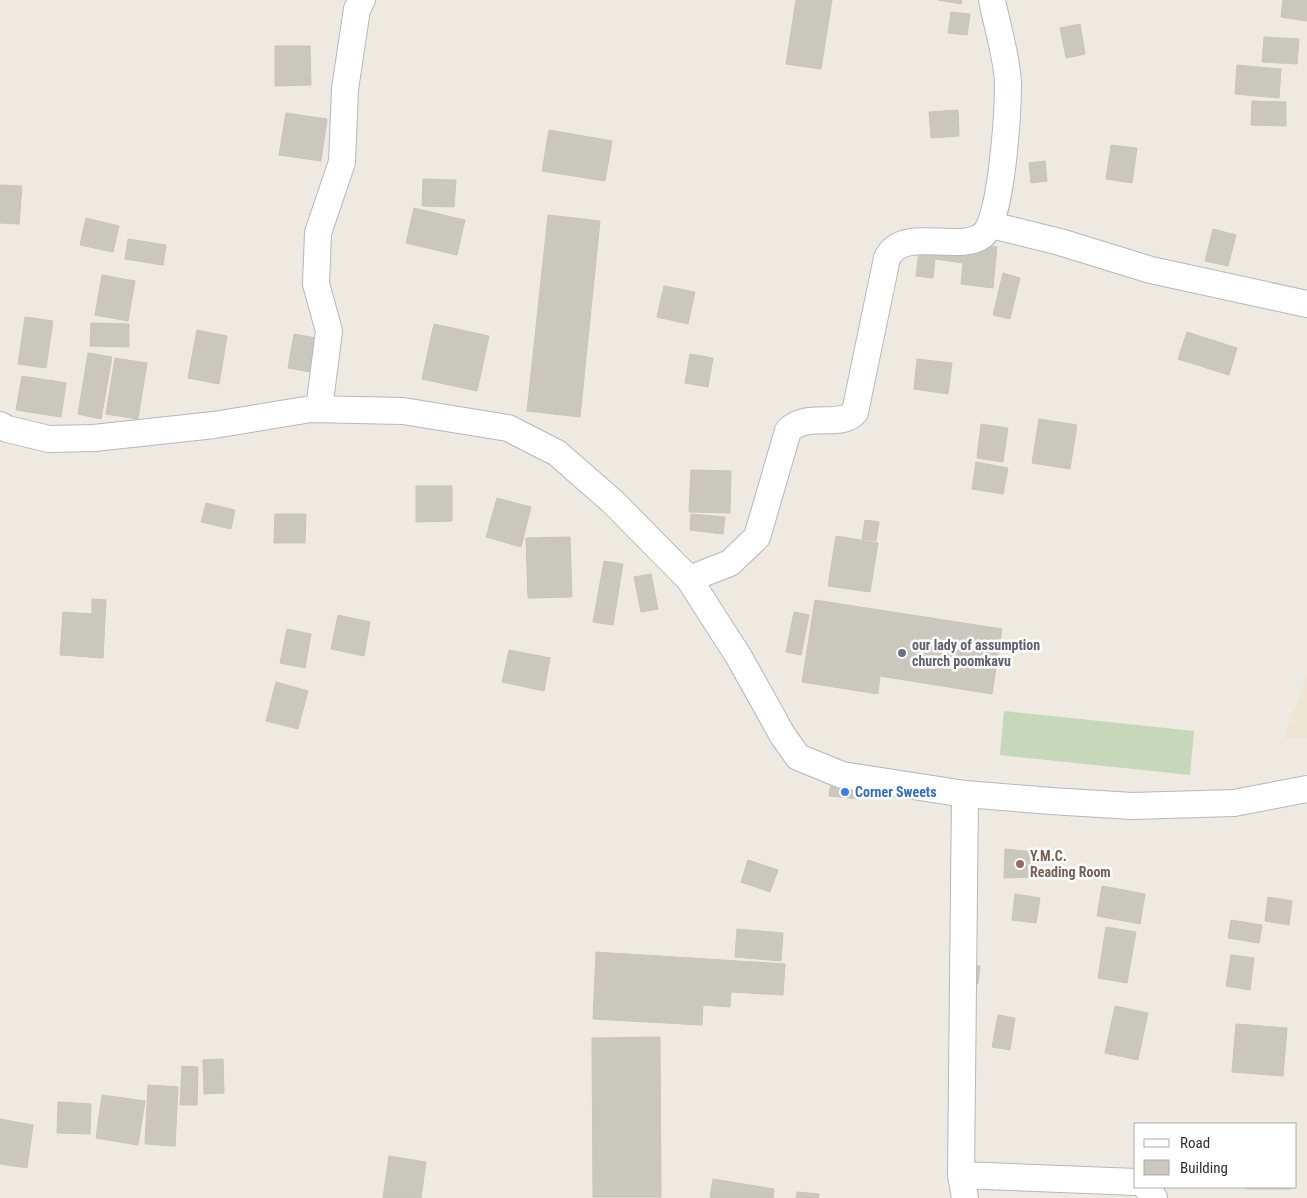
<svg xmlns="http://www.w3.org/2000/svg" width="1307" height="1198" viewBox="0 0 1307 1198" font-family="'Roboto Condensed',sans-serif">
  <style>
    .education { fill: #eee6d2 }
    .cemetery { fill: #c7d7b9 }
    .building { fill: #cac7bf; stroke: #cac5bb }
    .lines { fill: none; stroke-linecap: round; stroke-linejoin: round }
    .minor-casing { stroke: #b4b7c0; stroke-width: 28 }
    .minor { stroke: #fff; stroke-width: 26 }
    .worship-dot { fill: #6b7280; stroke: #fff; stroke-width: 2 }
    .shop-dot { fill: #3f7fe0; stroke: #fff; stroke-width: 2 }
    .education-dot { fill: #8d6e63; stroke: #fff; stroke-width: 2 }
    .labels { text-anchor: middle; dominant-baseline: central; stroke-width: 5; stroke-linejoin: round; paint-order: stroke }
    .worship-label { font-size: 14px; font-weight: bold; fill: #5b616d; stroke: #fff; text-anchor: start }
    .shop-label { font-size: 14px; font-weight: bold; fill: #366cbe; stroke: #fff; text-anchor: start }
    .education-label { font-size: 14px; font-weight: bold; fill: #785e54; stroke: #fff; text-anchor: start }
  </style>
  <rect width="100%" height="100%" fill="#eee9e1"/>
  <path class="education" d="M 1307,674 L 1307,738 L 1284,738 Z"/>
  <path class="cemetery" d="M 1004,711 L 1194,731 L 1190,775 L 1000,755 Z"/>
  <path class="building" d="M 796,0 L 832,0 L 821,69 L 786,64 Z
    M 938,0 L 962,0 L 961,4 Z
    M 1283,0 L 1307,0 L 1307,21 L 1281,17 Z
    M 951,12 L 970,14 L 967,35 L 948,33 Z
    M 1080,24 L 1085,54 L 1066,58 L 1060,28 Z
    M 1264,37 L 1299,39 L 1297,64 L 1262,62 Z
    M 275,46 L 310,46 L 311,85 L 275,86 Z
    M 1237,65 L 1281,69 L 1279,98 L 1235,94 Z
    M 1252,101 L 1286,102 L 1286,126 L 1251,125 Z
    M 958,110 L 959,136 L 931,138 L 929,112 Z
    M 286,113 L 327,119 L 321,161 L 279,155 Z
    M 549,130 L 612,141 L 605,181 L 542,171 Z
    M 1111,145 L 1137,148 L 1132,183 L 1106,179 Z
    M 1045,161 L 1047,181 L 1031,183 L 1029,163 Z
    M 423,179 L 456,180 L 454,207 L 422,206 Z
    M 0,185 L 22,186 L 19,224 L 0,223 Z
    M 414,208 L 465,220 L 457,255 L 406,243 Z
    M 548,215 L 600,221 L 580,417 L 527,411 Z
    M 86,218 L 119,226 L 113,252 L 80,245 Z
    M 1213,229 L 1236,235 L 1228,266 L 1205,261 Z
    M 128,239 L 166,245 L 163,265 L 125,259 Z
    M 956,242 L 997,247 L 993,288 L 961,284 L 963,263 L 935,259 L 933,278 L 916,276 L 919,249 Z
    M 1003,273 L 1020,278 L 1010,319 L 993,315 Z
    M 102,275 L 135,281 L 128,321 L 95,315 Z
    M 664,286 L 695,292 L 688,324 L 657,317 Z
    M 25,317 L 53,321 L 46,368 L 18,364 Z
    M 91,323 L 129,324 L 129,347 L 90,346 Z
    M 434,324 L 489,336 L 477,391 L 422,379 Z
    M 197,330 L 227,336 L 219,384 L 188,378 Z
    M 1187,332 L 1237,348 L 1229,375 L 1178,359 Z
    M 294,334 L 321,339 L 316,373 L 288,368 Z
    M 88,353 L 112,357 L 101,419 L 78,414 Z
    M 690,354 L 713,358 L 708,387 L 685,383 Z
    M 115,358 L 147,363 L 138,419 L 106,414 Z
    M 917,359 L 952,363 L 948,394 L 914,389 Z
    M 22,376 L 66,383 L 61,417 L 16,410 Z
    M 1039,419 L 1077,425 L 1070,469 L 1032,463 Z
    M 981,424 L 1008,428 L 1003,462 L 977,458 Z
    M 976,462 L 1008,468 L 1003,494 L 972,489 Z
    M 691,470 L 731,471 L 730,513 L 689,512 Z
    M 416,486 L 452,486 L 452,521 L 416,522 Z
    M 497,498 L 531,507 L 521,547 L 486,537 Z
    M 206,503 L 235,510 L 231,529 L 201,522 Z
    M 275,514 L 306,514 L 305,543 L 274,543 Z
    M 691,514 L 725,517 L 723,534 L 690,530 Z
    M 865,520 L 879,522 L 876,541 L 862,539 Z
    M 836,536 L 878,543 L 870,592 L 828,586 Z
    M 570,537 L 572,597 L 528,598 L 526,538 Z
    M 604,561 L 623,564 L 613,625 L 593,622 Z
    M 651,574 L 658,609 L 641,612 L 634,577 Z
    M 92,599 L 106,600 L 103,658 L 60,655 L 63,612 L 92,614 Z
    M 815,600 L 1002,629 L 992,694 L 880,676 L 878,694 L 802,682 Z
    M 794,612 L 809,615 L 801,655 L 786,652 Z
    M 338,615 L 370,622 L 364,656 L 331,649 Z
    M 287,629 L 311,634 L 305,668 L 280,663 Z
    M 509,650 L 550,658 L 544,691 L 502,682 Z
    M 276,682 L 308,691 L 298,729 L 266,721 Z
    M 831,783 L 860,787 L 859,799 L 829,796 Z
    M 1005,849 L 1035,852 L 1035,877 L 1004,878 Z
    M 748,860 L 778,870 L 770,892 L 741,882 Z
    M 1102,886 L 1145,894 L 1140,924 L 1097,916 Z
    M 1015,894 L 1040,898 L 1036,923 L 1012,920 Z
    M 1268,897 L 1292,901 L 1289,925 L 1265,921 Z
    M 1231,920 L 1262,925 L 1259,943 L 1228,938 Z
    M 1106,927 L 1136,932 L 1127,983 L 1098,978 Z
    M 737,929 L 783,933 L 781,961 L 735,957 Z
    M 596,952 L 785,964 L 783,995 L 731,992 L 730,1007 L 703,1005 L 702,1025 L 593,1019 Z
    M 1231,955 L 1254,958 L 1250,990 L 1226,986 Z
    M 966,964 L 980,966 L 978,984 L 964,982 Z
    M 1115,1006 L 1148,1013 L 1138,1060 L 1105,1053 Z
    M 998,1015 L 1015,1018 L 1010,1050 L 992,1047 Z
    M 1236,1024 L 1287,1028 L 1283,1076 L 1232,1072 Z
    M 660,1037 L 661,1197 L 593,1197 L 592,1038 Z
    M 223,1059 L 224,1093 L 204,1094 L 203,1060 Z
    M 182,1066 L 198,1067 L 197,1105 L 180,1105 Z
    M 148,1085 L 178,1087 L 175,1146 L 145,1144 Z
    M 102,1095 L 145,1101 L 138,1145 L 96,1138 Z
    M 58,1102 L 91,1104 L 90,1134 L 57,1133 Z
    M 0,1119 L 33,1125 L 27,1168 L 0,1164 Z
    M 389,1156 L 426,1162 L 421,1198 L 383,1198 Z
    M 713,1179 L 774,1189 L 773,1198 L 710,1198 Z
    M 1247,1187 L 1290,1187 L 1290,1189 L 1247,1189 Z
    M 797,1192 L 819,1194 L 818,1198 L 796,1198 Z"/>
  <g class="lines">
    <g class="minor-casing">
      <path id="minor" d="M 991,225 L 1060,242 L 1151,270 L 1307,304
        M 319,409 L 329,331 L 316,284 L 318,233 L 342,162 L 345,89 L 357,9 L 362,0
        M 0,425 L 7,429 L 49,439 L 94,438 L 214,425 L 311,409 L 403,411 L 508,428 L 557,453 L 613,502 L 689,579 L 739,657 L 783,736 L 798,757 L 842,775 L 965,794 L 1051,801 L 1132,806 L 1234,803 L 1307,789
        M 689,579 L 730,563 L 757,537 L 788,431 C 806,411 842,429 855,412 L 887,258 C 903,225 959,254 983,235 C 1002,221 1008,109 1008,83 C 1007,57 997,26 992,0
        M 961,1175 L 1136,1182
        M 1146,1187 L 1154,1198
        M 965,1198 L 961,1175 L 965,794"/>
    </g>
    <use href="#minor" class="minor"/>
  </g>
  <circle class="worship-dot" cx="902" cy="653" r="5"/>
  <circle class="shop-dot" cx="845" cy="792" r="5"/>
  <circle class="education-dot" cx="1020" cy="864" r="5"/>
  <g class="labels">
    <g class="worship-label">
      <text x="912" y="645">our lady of assumption<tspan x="912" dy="16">church poomkavu</tspan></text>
    </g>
    <g class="shop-label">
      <text x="855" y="792">Corner Sweets</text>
    </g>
    <g class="education-label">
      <text x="1030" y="856">Y.M.C.<tspan x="1030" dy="16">Reading Room</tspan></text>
    </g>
  </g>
  <rect x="1134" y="1123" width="162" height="65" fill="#ffffff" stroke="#ababab"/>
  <rect x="1144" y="1139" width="25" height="8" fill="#ffffff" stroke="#ababab"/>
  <text x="1180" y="1148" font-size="15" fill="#2e2e2e">Road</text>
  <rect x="1144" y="1160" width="25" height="15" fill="#cac7bf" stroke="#ababab"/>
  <text x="1180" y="1173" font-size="15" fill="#2e2e2e">Building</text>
</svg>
